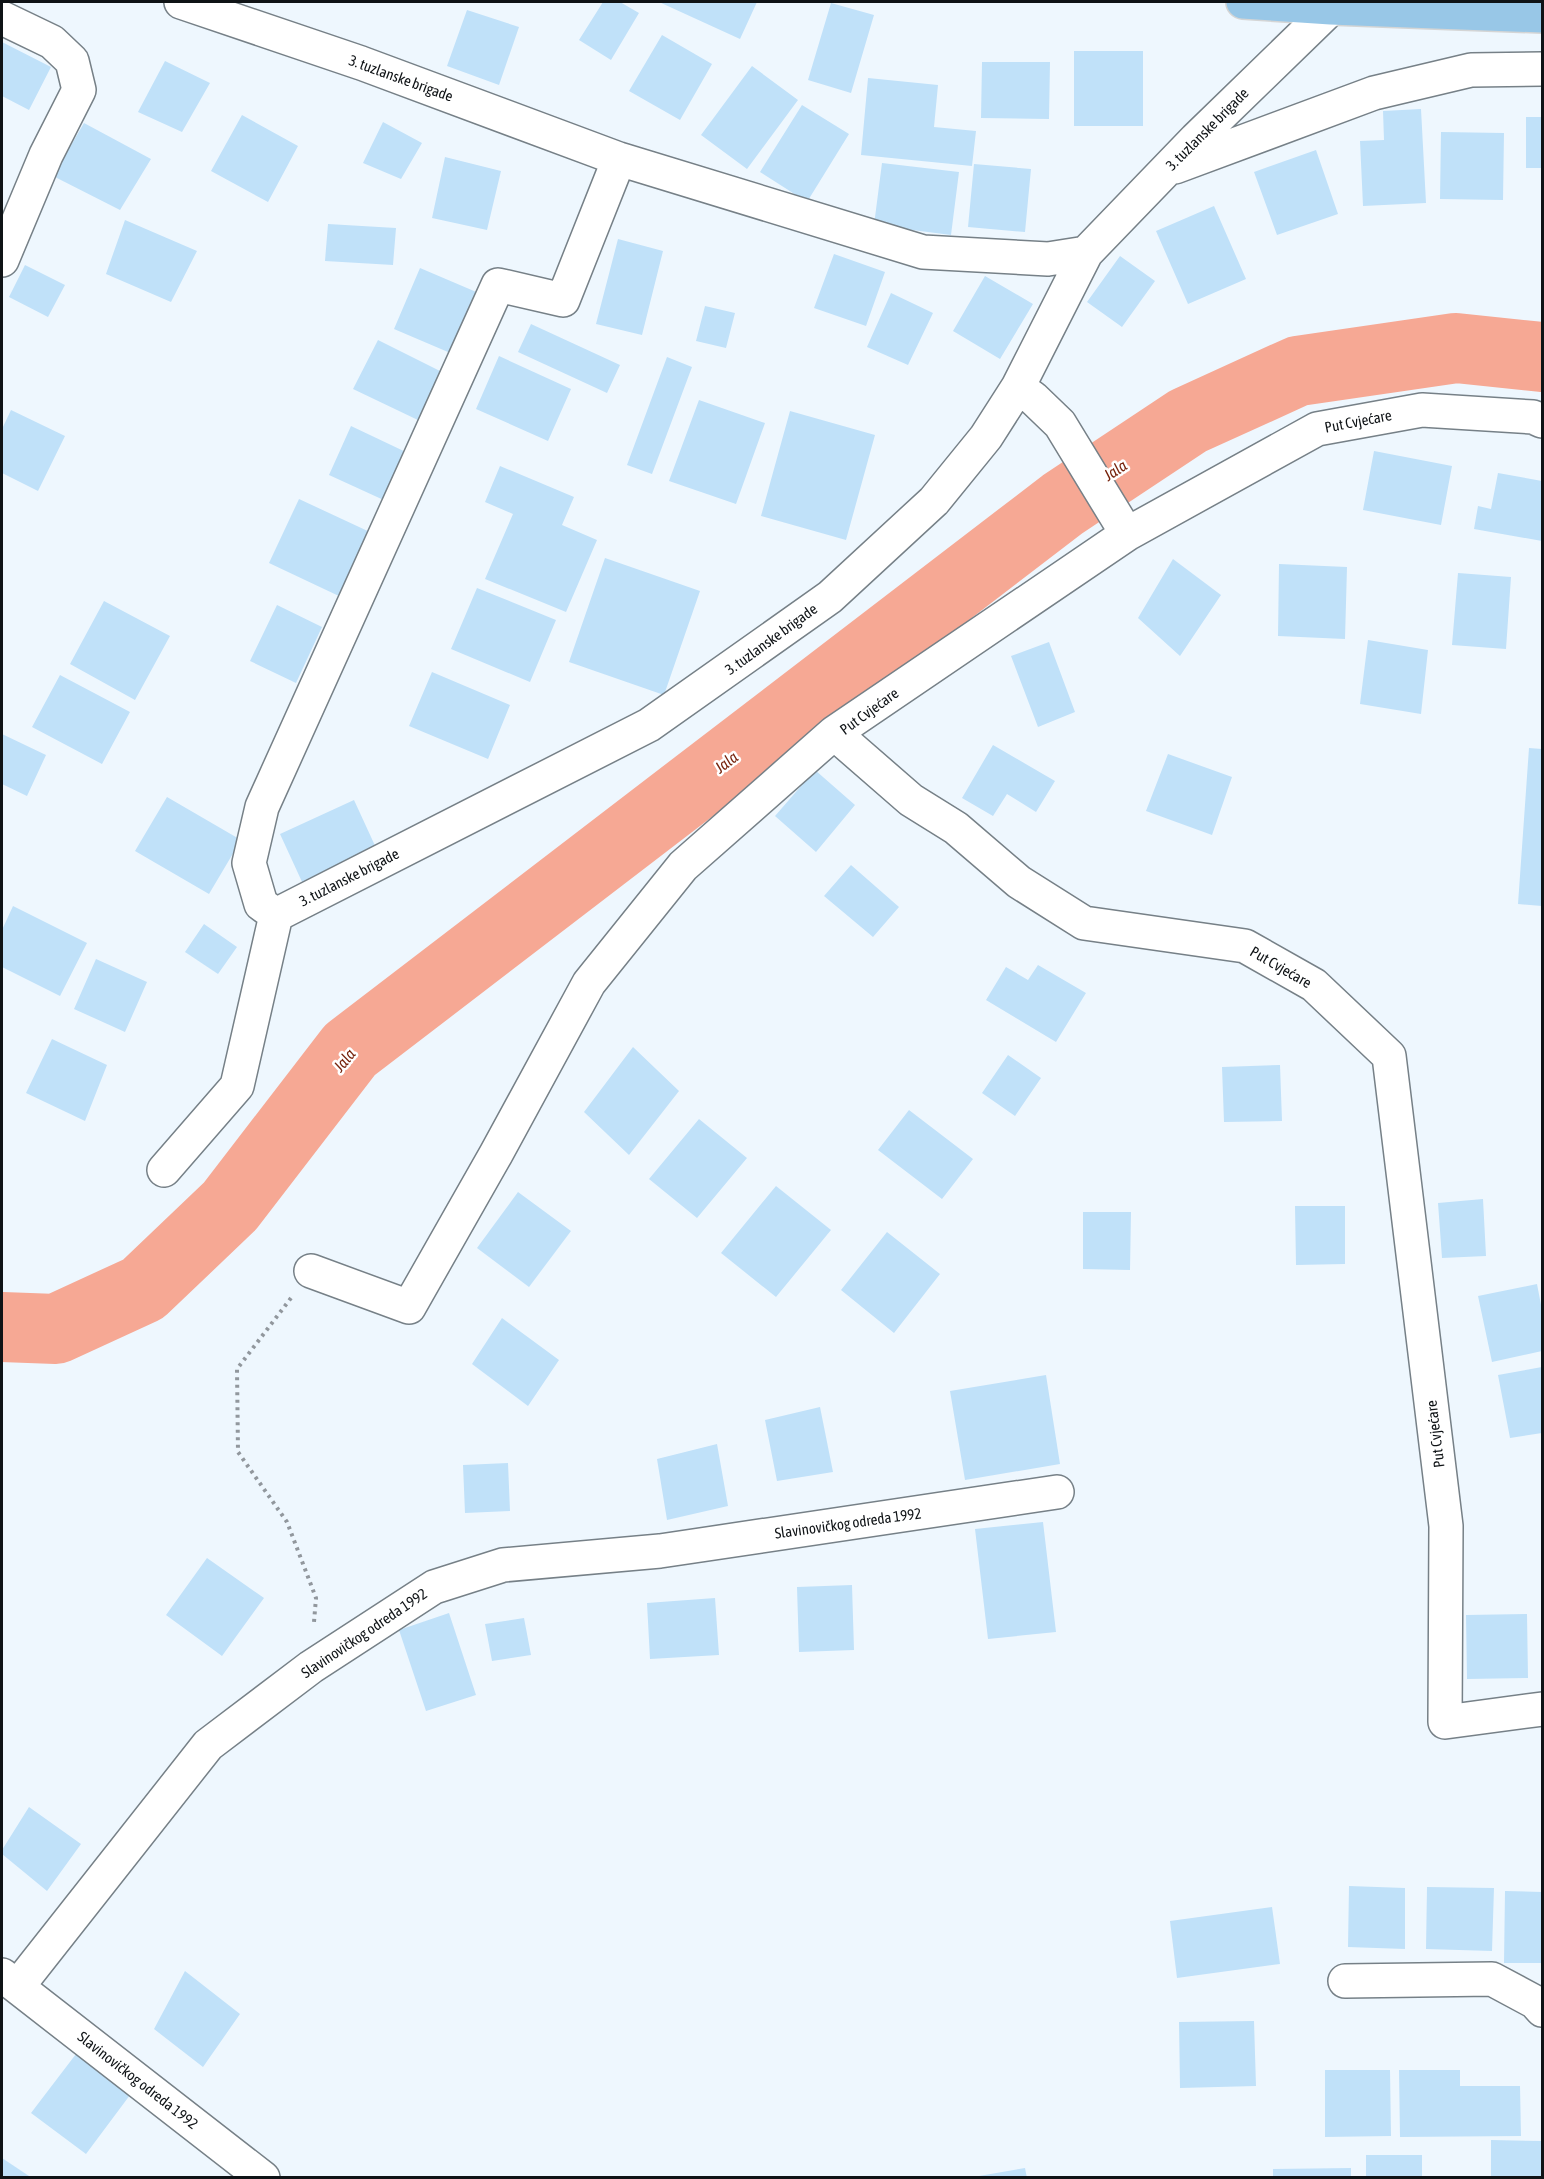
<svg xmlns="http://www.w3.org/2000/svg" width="1544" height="2179" viewBox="0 0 1544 2179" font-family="'Asap Condensed',sans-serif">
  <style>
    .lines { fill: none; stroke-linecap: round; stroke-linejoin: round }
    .river { stroke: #f6a894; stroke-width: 70 }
    .building { fill: #c0e1f9 }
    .street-casing { stroke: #768087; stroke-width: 36 }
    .primary-casing { stroke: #d4d5d5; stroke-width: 36 }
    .path { stroke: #91979d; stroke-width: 4; stroke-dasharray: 3 4.5; stroke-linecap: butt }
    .street { stroke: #fff; stroke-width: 33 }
    .primary { stroke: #98c7e7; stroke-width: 33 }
    .labels { text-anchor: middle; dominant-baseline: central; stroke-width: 5; stroke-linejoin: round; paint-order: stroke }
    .street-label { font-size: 15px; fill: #0f1316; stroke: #fff }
    .water-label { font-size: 16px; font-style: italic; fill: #77240d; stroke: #fff }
  </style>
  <rect width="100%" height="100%" fill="#eef7fe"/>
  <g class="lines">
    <path class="river" d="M 2,1327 L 56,1329 L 143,1289 L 230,1206 L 350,1050 L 1063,504 L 1188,421 L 1298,371 L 1456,348 L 1542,357"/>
  </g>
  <path class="building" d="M 603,2 L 620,2 L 639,13 L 611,60 L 579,40 Z
    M 659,2 L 757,2 L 740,39 Z
    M 831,3 L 874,15 L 851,93 L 808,80 Z
    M 467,10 L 519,27 L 499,85 L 447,66 Z
    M 662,35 L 712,64 L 680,120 L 629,91 Z
    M 2,42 L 51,67 L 29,110 L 2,96 Z
    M 1074,51 L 1143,51 L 1143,126 L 1074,126 Z
    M 165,61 L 210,83 L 182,132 L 138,112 Z
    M 982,62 L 1050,62 L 1049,119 L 981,118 Z
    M 752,66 L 798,100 L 747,169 L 701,135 Z
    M 868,78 L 938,85 L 934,127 L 976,131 L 972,166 L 861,155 Z
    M 802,105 L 849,134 L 807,202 L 760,172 Z
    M 1421,109 L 1426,203 L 1363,206 L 1360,141 L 1384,140 L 1383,111 Z
    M 242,115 L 298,146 L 268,202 L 211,171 Z
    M 1526,117 L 1542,117 L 1542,168 L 1526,168 Z
    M 383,122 L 422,143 L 401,179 L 363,163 Z
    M 84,123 L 151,159 L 120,210 L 53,176 Z
    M 1441,132 L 1504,133 L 1503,200 L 1440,199 Z
    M 1316,150 L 1338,214 L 1277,235 L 1254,172 Z
    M 445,157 L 501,171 L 487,230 L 432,218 Z
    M 882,163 L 959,172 L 951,235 L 874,225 Z
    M 974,164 L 1031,169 L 1025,232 L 968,227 Z
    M 1214,206 L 1246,279 L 1188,304 L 1156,231 Z
    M 125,220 L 197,251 L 171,302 L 106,274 Z
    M 328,224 L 396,228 L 393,265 L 325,261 Z
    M 618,239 L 663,251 L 642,335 L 596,324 Z
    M 834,254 L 885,272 L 866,326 L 814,308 Z
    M 1120,256 L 1155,281 L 1122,327 L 1087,302 Z
    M 25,265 L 65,285 L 48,317 L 9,297 Z
    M 420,268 L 481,294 L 455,355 L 394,329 Z
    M 985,276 L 1033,304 L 1000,359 L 953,331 Z
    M 891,293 L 933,313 L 908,365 L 867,347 Z
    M 705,306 L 735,313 L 726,348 L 696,341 Z
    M 531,324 L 620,365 L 607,393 L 518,352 Z
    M 378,340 L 444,373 L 420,421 L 353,389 Z
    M 499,356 L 571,389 L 548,441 L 476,409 Z
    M 667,357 L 692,367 L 652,474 L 627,465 Z
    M 699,400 L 765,423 L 736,504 L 669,481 Z
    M 11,410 L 65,436 L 38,491 L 2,473 L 2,429 Z
    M 790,411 L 875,435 L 846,540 L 761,516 Z
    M 351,426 L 410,454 L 388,502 L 329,475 Z
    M 1374,451 L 1452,466 L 1441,525 L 1363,510 Z
    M 500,466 L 574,497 L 562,525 L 597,540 L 566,612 L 485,579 L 513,514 L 485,502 Z
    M 1498,473 L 1542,481 L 1542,541 L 1474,529 L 1478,506 L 1491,509 Z
    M 299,499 L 372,533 L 341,597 L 269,563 Z
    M 605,558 L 700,591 L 664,695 L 569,662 Z
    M 1173,559 L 1221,595 L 1180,656 L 1138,618 Z
    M 1279,564 L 1347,567 L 1345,639 L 1278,636 Z
    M 1458,573 L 1511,577 L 1506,649 L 1452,645 Z
    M 477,588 L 556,620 L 530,682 L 451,649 Z
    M 104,601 L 170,636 L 135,700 L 70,664 Z
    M 277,605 L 322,627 L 296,683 L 250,661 Z
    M 1368,640 L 1428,650 L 1421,714 L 1360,704 Z
    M 1049,642 L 1075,712 L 1038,727 L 1011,656 Z
    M 432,672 L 510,705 L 488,759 L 409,726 Z
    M 60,675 L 130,712 L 102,764 L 32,727 Z
    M 2,734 L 46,755 L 27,796 L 2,784 Z
    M 993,745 L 1055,781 L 1036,812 L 1007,794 L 993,816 L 962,798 Z
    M 1529,748 L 1542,749 L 1542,906 L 1518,904 Z
    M 1168,754 L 1232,777 L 1212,835 L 1146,811 Z
    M 815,770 L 855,805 L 816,852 L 775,816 Z
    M 167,797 L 241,840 L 209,894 L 135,851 Z
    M 354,800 L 377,850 L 303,884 L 280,834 Z
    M 851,865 L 899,907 L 873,937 L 824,896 Z
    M 13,906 L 87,943 L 60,996 L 2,967 L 2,930 Z
    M 204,924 L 237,947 L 218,974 L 185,952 Z
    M 96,959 L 147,982 L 125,1032 L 74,1009 Z
    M 1038,965 L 1086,993 L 1056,1042 L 986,1000 L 1006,967 L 1028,980 Z
    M 52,1039 L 107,1065 L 85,1121 L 26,1093 Z
    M 633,1047 L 679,1091 L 629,1155 L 584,1112 Z
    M 1008,1055 L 1041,1078 L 1015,1116 L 982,1093 Z
    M 1280,1065 L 1282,1121 L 1224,1122 L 1222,1067 Z
    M 909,1110 L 973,1159 L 942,1199 L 878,1150 Z
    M 699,1119 L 747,1158 L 697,1218 L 649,1179 Z
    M 776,1186 L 831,1230 L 776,1297 L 721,1253 Z
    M 518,1192 L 571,1231 L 529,1287 L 477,1248 Z
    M 1483,1199 L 1486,1256 L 1442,1258 L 1438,1203 Z
    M 1295,1206 L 1345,1206 L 1345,1264 L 1296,1265 Z
    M 1083,1212 L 1131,1212 L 1130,1270 L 1083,1269 Z
    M 887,1232 L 940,1274 L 894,1333 L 841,1290 Z
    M 1537,1284 L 1542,1310 L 1542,1351 L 1492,1362 L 1478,1296 Z
    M 502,1318 L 559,1360 L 528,1406 L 472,1364 Z
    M 1542,1367 L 1542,1433 L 1510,1438 L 1498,1375 Z
    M 1046,1375 L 1060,1464 L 965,1480 L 950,1391 Z
    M 820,1407 L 833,1472 L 777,1481 L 765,1420 Z
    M 717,1444 L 728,1506 L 667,1520 L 657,1459 Z
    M 508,1463 L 510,1511 L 465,1513 L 463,1465 Z
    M 1043,1522 L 1056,1632 L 988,1639 L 975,1529 Z
    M 207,1558 L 264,1598 L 222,1656 L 166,1615 Z
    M 852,1585 L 854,1650 L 799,1652 L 797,1587 Z
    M 715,1598 L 719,1655 L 650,1659 L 647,1603 Z
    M 449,1613 L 476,1695 L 426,1711 L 399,1630 Z
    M 1527,1614 L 1528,1678 L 1467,1679 L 1466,1615 Z
    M 524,1618 L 531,1655 L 492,1661 L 485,1624 Z
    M 29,1807 L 81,1844 L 47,1891 L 2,1854 L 2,1850 Z
    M 1349,1886 L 1405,1888 L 1405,1949 L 1348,1947 Z
    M 1427,1887 L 1494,1888 L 1492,1951 L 1426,1949 Z
    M 1505,1891 L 1542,1892 L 1542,1963 L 1504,1963 Z
    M 1272,1907 L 1280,1964 L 1177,1978 L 1170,1921 Z
    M 185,1971 L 240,2014 L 203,2067 L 154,2029 Z
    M 1254,2021 L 1256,2086 L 1180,2088 L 1179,2022 Z
    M 76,2054 L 130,2095 L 86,2154 L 31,2113 Z
    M 1325,2070 L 1390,2070 L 1391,2136 L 1325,2137 Z
    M 1399,2070 L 1460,2070 L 1460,2086 L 1520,2086 L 1521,2136 L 1400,2137 Z
    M 1491,2140 L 1542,2141 L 1542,2178 L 1491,2178 Z
    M 1366,2155 L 1422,2155 L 1422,2178 L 1366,2178 Z
    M 2,2158 L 32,2178 L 2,2178 Z
    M 1025,2168 L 1027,2178 L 979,2178 L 979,2176 Z
    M 1351,2168 L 1351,2178 L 1273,2178 L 1273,2169 Z"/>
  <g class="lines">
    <g class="street-casing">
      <path id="street" d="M 181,2 L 361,63 L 619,159 L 923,252 L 1048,259 L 1086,253
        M 2,18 L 52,42 L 72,61 L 79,90 L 46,155 L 2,260
        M 1175,167 L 1374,93 L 1471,70 L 1542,69
        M 1018,387 L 1033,398 L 1060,424 L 1127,534
        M 1542,421 L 1533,417 L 1422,410 L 1317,429 L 1127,534 L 834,733 L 911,800 L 956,828 L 1019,882 L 1084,923 L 1245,946 L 1314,985 L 1389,1056 L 1446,1526 L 1445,1722 L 1542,1709
        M 276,915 L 649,725 L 830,597 L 934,501 L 986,437 L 1018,387 L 1086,253 L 1196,139 L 1331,8
        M 276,915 L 261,904 L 249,863 L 262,807 L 498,285 L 563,300 L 619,159
        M 164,1170 L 237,1086 L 276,915
        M 311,1271 L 409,1307 L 496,1154 L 589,983 L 683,866 L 834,733
        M 2,1975 L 263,2178
        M 1345,1981 L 1492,1979 L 1535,2002 L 1542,2010
        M 18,1986 L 208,1745 L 311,1667 L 434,1587 L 503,1565 L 660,1551 L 1057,1492"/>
    </g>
    <g class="primary-casing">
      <path id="primary" d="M 1243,2 L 1331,8 L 1542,16"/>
    </g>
    <path class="path" d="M 291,1298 L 237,1369 L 238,1452 L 287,1522 L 316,1598 L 314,1622"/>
    <use href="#street" class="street"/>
    <use href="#primary" class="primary"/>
  </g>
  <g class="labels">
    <g class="street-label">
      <text transform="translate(401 78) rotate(20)">3. tuzlanske brigade</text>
      <text transform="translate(1207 129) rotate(-45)">3. tuzlanske brigade</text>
      <text transform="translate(1358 421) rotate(-11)">Put Cvjećare</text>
      <text transform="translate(771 639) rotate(-36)">3. tuzlanske brigade</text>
      <text transform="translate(869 711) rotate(-36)">Put Cvjećare</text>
      <text transform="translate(349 877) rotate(-27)">3. tuzlanske brigade</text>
      <text transform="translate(1281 967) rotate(30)">Put Cvjećare</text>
      <text transform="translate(1435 1434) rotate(-97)">Put Cvjećare</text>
      <text transform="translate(848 1523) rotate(-8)">Slavinovičkog odreda 1992</text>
      <text transform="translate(364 1633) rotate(-34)">Slavinovičkog odreda 1992</text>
      <text transform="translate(138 2080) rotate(38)">Slavinovičkog odreda 1992</text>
    </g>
    <g class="water-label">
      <text transform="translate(1115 470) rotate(-33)">Jala</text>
      <text transform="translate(726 762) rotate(-37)">Jala</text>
      <text transform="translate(344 1060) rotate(-50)">Jala</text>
    </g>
  </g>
  <rect width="1544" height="2179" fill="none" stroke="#0f1316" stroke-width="6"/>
</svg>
